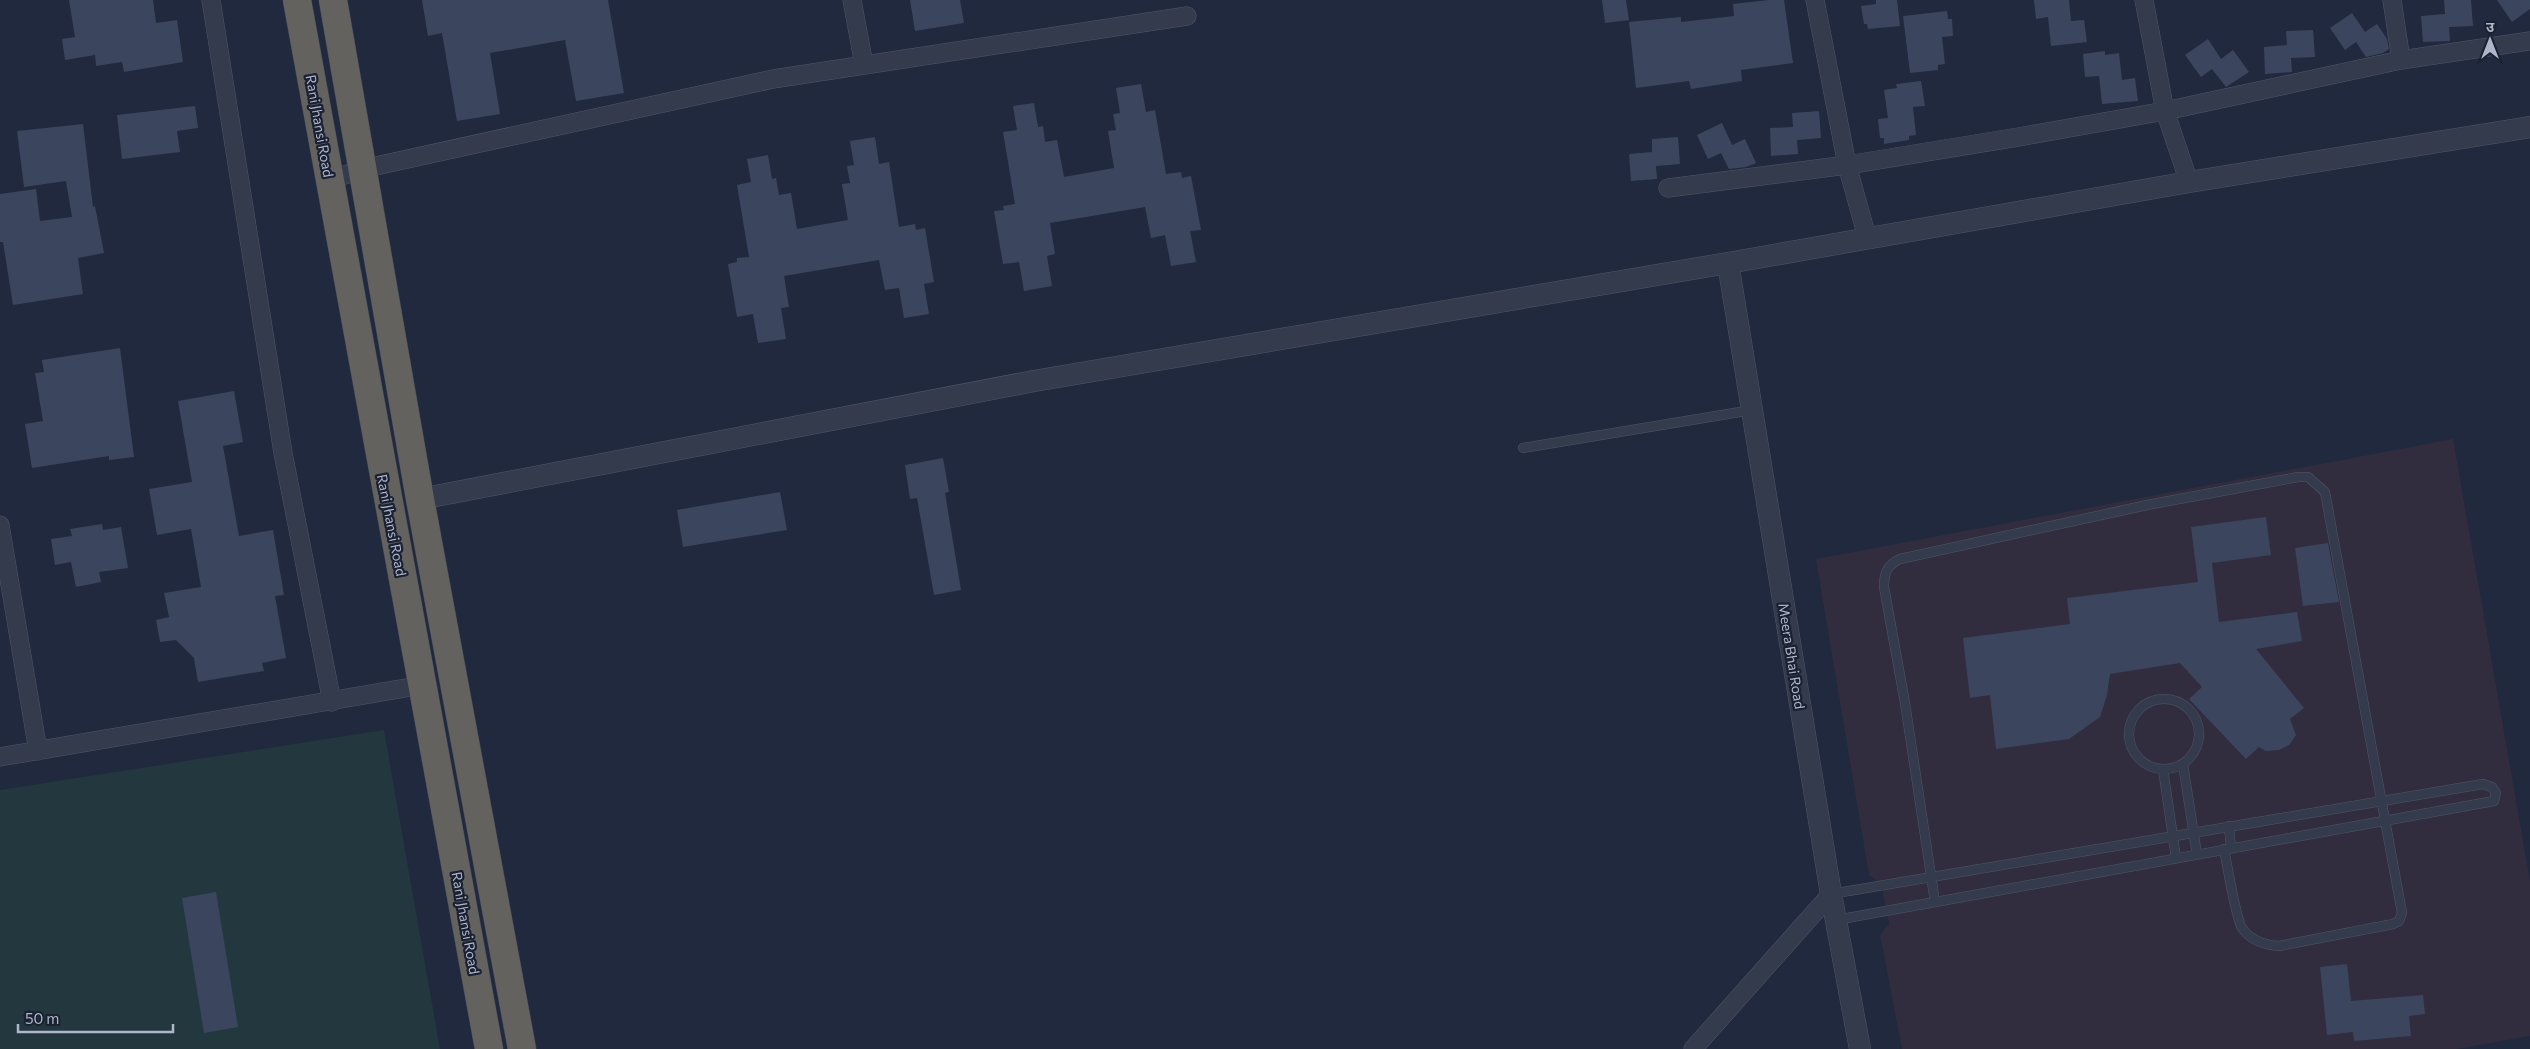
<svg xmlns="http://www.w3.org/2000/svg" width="2530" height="1049" viewBox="0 0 2530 1049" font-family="Commissioner,'Noto Sans Devanagari',sans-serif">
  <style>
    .medical { fill: #312d3e }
    .green { fill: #22373e }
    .building { fill: #3c455e }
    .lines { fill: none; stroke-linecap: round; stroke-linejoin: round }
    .service-casing { stroke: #505668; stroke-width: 10 }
    .minor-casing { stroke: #505668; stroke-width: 19 }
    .tertiary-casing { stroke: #505668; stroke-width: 22 }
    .trunk-casing { stroke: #3d4355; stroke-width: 29 }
    .service { stroke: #343b4d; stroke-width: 9 }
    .minor { stroke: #343b4d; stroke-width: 18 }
    .tertiary { stroke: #343b4d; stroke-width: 21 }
    .trunk { stroke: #63625f; stroke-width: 28 }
    .labels { text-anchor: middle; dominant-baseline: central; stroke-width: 4.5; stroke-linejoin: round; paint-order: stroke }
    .street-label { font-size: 14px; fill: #b0b6c9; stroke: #1a2132 }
  </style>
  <rect width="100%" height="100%" fill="#20293d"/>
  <path class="medical" d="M 2453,439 L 2530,881 L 2530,1036 L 2457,1049 L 1902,1049 L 1880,935 L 1889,924 L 1881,883 L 1869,875 L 1816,559 Z"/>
  <path class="green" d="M 384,730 L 440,1049 L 0,1049 L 0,790 Z"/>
  <path class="building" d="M 69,0 L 153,0 L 156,23 L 177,20 L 183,62 L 124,72 L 122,62 L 96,66 L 95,55 L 65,60 L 62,39 L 75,37 Z
    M 422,0 L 608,0 L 624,93 L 576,101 L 565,40 L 490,53 L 500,114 L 457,121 L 442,33 L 428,36 Z
    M 910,0 L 960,0 L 964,23 L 915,31 Z
    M 1602,0 L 1626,0 L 1629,20 L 1605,23 Z
    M 1769,0 L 1784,0 L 1793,63 L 1741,70 L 1742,81 L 1691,89 L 1689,81 L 1636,88 L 1629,22 L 1681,17 L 1681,22 L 1734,16 L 1733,4 Z
    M 1876,0 L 1897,0 L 1900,26 L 1868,29 L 1867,24 L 1864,24 L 1861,6 L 1876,4 Z
    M 2034,0 L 2069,0 L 2071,21 L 2084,20 L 2087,42 L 2051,46 L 2048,17 L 2036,19 Z
    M 2444,0 L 2471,0 L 2473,26 L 2449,27 L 2450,41 L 2423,42 L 2421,16 L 2445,14 Z
    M 2497,0 L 2530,0 L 2530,9 L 2512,22 Z
    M 1947,11 L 1948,19 L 1952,19 L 1953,36 L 1942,37 L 1945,64 L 1938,65 L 1938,70 L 1910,73 L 1903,16 Z
    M 2352,13 L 2365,32 L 2377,24 L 2387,39 L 2389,49 L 2383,53 L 2366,57 L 2356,42 L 2345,50 L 2330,28 Z
    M 2313,30 L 2315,57 L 2291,58 L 2292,72 L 2265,74 L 2264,47 L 2287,45 L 2286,31 Z
    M 2208,39 L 2221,59 L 2233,50 L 2249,72 L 2226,87 L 2212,69 L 2201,77 L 2185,55 Z
    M 2105,51 L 2105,55 L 2119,53 L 2122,80 L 2135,78 L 2138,101 L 2102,104 L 2099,76 L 2085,77 L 2083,54 Z
    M 1921,81 L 1925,106 L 1913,107 L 1916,135 L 1909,136 L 1909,140 L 1884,144 L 1884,138 L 1880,138 L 1878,119 L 1888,118 L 1884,90 L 1897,88 L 1896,84 Z
    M 1141,84 L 1146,112 L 1155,110 L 1166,174 L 1181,172 L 1182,178 L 1191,176 L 1201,230 L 1190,231 L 1196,262 L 1171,266 L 1165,235 L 1151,238 L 1145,207 L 1050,223 L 1055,254 L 1047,256 L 1052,286 L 1024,291 L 1019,262 L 1003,264 L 994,211 L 1004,210 L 1003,206 L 1015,204 L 1003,132 L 1017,130 L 1013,106 L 1034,103 L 1038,127 L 1043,126 L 1045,142 L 1057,140 L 1064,177 L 1114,168 L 1108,131 L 1116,130 L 1113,114 L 1120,113 L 1116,88 Z
    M 195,106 L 198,128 L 177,131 L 180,152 L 122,159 L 117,115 Z
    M 1819,111 L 1821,138 L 1797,140 L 1798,154 L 1771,156 L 1770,128 L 1793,127 L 1792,113 Z
    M 1722,123 L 1732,145 L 1745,139 L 1756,163 L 1746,167 L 1729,169 L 1721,153 L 1708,159 L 1697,135 Z
    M 83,124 L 93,207 L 95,206 L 104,253 L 78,258 L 83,294 L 13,305 L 3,242 L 0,242 L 0,194 L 36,189 L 40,221 L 72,217 L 66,181 L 24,187 L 17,131 Z
    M 875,137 L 879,164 L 889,162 L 899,227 L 915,224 L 916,230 L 925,228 L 934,282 L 924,284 L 929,314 L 904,318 L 899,288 L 885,290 L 879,260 L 784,276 L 789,307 L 781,308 L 786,339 L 758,343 L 753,314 L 737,317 L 728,264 L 737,262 L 737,258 L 749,257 L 737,185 L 751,182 L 747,159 L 768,155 L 772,179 L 776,178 L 779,195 L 791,193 L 797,229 L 848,220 L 842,184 L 850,183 L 847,166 L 854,165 L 850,141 Z
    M 1678,137 L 1680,164 L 1656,166 L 1657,179 L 1631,181 L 1629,154 L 1652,152 L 1652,139 Z
    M 120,348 L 134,457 L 109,460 L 109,456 L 32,468 L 25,424 L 43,421 L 35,373 L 44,372 L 42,360 Z
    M 234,391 L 243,442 L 223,446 L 239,536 L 273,530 L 284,595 L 275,596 L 286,658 L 262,663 L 264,671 L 198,682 L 194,658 L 176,640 L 160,642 L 156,620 L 169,617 L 164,593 L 201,587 L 191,529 L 157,535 L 149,489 L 192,482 L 178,401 Z
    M 943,458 L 949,492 L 945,493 L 961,590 L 934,595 L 917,498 L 910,499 L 905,465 Z
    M 780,492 L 787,530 L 683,547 L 677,510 Z
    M 2266,517 L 2271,555 L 2212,563 L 2219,622 L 2297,612 L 2302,641 L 2256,649 L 2304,708 L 2290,719 L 2296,735 L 2289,745 L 2279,750 L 2266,751 L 2259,747 L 2246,759 L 2189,699 L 2202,687 L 2180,663 L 2110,674 L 2107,695 L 2100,717 L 2069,739 L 1996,749 L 1990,695 L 1970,698 L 1963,638 L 2070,624 L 2067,598 L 2198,582 L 2191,527 Z
    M 102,524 L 103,530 L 121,527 L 128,568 L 99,572 L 101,582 L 76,587 L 71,562 L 55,565 L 51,539 L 72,536 L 70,529 Z
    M 2328,543 L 2339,602 L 2303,606 L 2295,548 Z
    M 216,892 L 238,1027 L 204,1033 L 182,898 Z
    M 2347,964 L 2351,1001 L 2423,995 L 2425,1014 L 2409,1016 L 2411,1036 L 2354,1041 L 2353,1032 L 2327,1035 L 2320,967 Z"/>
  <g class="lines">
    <g class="service-casing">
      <path id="service" d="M 1523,448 L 1752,410
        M2129 734a35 35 0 1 1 70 0a35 35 0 1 1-70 0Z
        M 2183,764 L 2197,855
        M 2163,769 L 2176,858
        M 2229,826 L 2231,848
        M 1831,894 L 2483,784 L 2492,787 L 2496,793 L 2494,801 L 1836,920
        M 1935,902 L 1905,703 L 1884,587 C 1884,573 1887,565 1900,559 L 2147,505 L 2298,477 L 2308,477 L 2325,492 L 2402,913 L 2399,921 L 2393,924 L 2279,946 C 2264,945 2251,941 2242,928 C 2236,919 2227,864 2224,849"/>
    </g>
    <g class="minor-casing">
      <path id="minor" d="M 211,0 L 283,453 L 332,702
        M 852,0 L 864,65
        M 1815,0 L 1847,165 L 1867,237
        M 2144,0 L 2165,111 L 2189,182
        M 2392,0 L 2401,60
        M 330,180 L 362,169 L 773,79 L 1187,16
        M 1668,188 L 1847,165 L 2024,136 L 2165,111 L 2401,60 L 2530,41
        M 0,525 L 38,751
        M 0,757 L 423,685
        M 1693,1049 L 1831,894"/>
    </g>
    <g class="tertiary-casing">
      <path id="tertiary" d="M 1728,263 L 1831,894 L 1860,1049
        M 420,499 L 1034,381 L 1728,263 L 2189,182 L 2530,127"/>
    </g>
    <g class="trunk-casing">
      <path id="trunk" d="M 297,0 L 489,1049
        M 333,0 L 420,499 L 522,1049"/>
    </g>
    <use href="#service" class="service"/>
    <use href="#minor" class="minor"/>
    <use href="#tertiary" class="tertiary"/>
    <use href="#trunk" class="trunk"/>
  </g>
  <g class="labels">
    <g class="street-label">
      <text transform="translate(320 126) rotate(80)">Rani Jhansi Road</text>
      <text transform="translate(392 525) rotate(79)">Rani Jhansi Road</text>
      <text transform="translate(1792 656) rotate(81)">Meera Bhai Road</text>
      <text transform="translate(466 923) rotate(80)">Rani Jhansi Road</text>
    </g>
  </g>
  <g transform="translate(2490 40)" stroke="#1a2132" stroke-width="4" paint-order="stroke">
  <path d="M0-4L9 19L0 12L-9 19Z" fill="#b0b6c9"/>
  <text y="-8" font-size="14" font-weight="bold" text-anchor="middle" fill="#b0b6c9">उ</text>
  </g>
  <path d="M18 1024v8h155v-8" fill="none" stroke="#b0b6c9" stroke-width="2.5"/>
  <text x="25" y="1024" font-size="15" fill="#b0b6c9" stroke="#1a2132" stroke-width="4" paint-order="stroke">50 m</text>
</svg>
